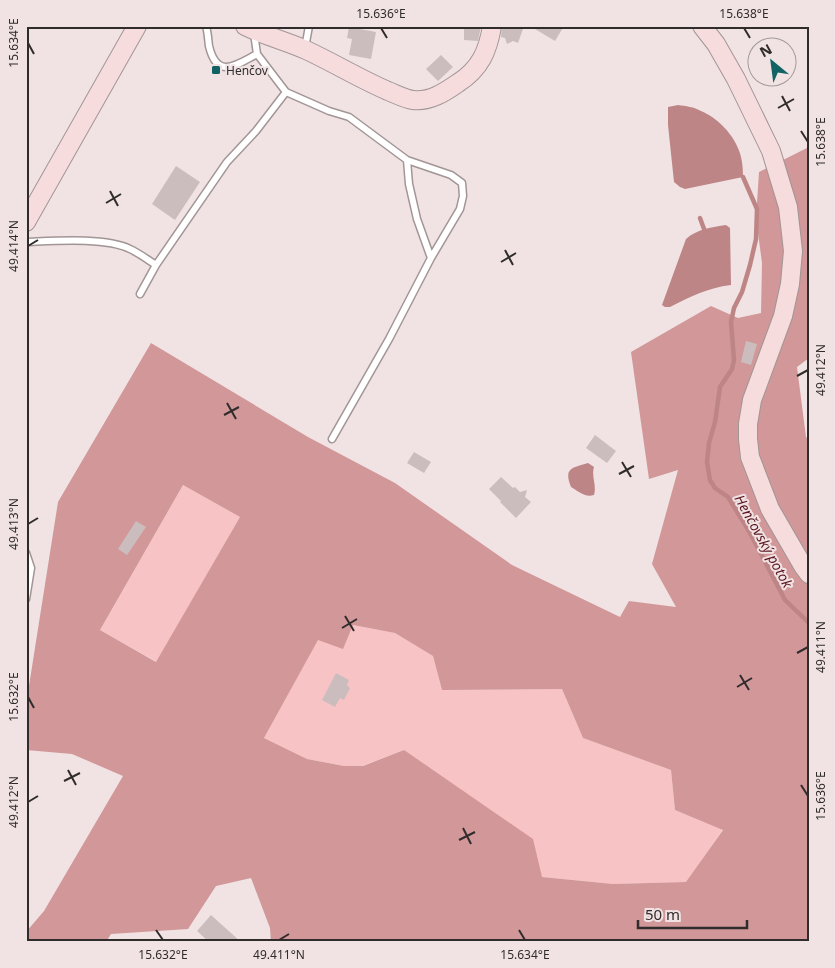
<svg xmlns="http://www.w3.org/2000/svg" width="835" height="968" viewBox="0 0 835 968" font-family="'Noto Sans',sans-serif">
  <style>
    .green { fill: #f8c3c4 }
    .forest { fill: #d19799; fill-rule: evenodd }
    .water { fill: #be8586 }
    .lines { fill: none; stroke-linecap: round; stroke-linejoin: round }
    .stream { stroke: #be8586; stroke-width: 4.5 }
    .building { fill: #cbbdbe }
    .lane-casing { stroke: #a29595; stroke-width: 9 }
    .secondary-casing { stroke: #a29595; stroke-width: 20 }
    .lane { stroke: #fff; stroke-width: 6 }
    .secondary { stroke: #f7dcdd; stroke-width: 18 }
    .ticks { fill: none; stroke: #312c2c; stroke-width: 2 }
    .poi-dot { fill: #116264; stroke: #f1e3e3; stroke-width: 2 }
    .labels { text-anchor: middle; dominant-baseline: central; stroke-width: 4; stroke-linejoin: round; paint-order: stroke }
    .poi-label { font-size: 12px; fill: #312c2c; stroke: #f1e3e3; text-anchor: start }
    .water-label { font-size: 14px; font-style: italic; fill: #5a141f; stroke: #f1e3e3 }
    .neatline { fill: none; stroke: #312c2c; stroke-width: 2 }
    .ticks-label { font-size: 12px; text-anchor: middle; fill: #312c2c }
  </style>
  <rect width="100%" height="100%" fill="#f1e3e3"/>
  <path class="green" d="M 183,485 L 240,517 L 157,662 L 100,630 Z
    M 353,625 L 395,633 L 433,656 L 442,690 L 562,689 L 583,738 L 671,770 L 675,810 L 723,829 L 687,882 L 613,884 L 542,877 L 404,750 L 362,766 L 344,766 L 307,759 L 264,738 L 318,639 L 343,648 Z"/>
  <path class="forest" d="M 809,147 L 809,358 L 797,367 L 806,437 L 809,440 L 809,942 L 271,942 L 270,928 L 251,878 L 216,886 L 188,929 L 111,934 L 106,942 L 26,942 L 26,932 L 44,911 L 123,776 L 72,754 L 26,750 L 26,705 L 58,502 L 151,343 L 308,437 L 395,483 L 512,565 L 620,617 L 629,601 L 676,607 L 652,564 L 678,470 L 649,479 L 631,352 L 711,306 L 738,318 L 761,313 L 762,263 L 756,218 L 759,172 ZM 183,485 L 240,517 L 156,662 L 100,630 ZM 353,625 L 395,633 L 433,656 L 442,690 L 562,689 L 583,738 L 671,770 L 675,810 L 723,830 L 686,882 L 613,884 L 542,877 L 533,839 L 404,750 L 363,766 L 344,766 L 307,759 L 264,738 L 318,640 L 343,649 Z"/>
  <path class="water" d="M 678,105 C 686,106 694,107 701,111 C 716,117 731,132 737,146 C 742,156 743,166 743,177 L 685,189 L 680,187 L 674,182 L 668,125 L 668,107 Z
    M 726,225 L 730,228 L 731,285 C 707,288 692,296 670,307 L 665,307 L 662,305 L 686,239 C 697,229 712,227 726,225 Z
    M 588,463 L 594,467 C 591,476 597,485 594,495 C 585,498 578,491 571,487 C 563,467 573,468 588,463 Z"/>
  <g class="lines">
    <path class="stream" d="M 743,177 L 757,209 L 756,239 L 750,265 L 742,292 L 734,308 L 731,322 L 734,360 L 732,369 L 720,387 L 715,422 L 709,443 L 707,462 L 710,480 L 715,488 L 728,497 L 749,531 L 785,600 L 809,623
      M 700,218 L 704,229"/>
  </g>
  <path class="building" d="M 464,26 L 481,26 L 478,41 L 464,40 Z
    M 502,26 L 524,26 L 518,43 L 513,41 L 507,44 L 505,38 L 501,37 Z
    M 530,26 L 564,26 L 555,41 Z
    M 349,27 L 376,32 L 371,59 L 349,55 L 352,39 L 347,38 Z
    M 441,55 L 453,67 L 438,81 L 426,69 Z
    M 176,166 L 200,182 L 175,220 L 152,204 Z
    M 746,341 L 757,344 L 751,365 L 741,362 Z
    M 595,435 L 616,451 L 607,463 L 586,448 Z
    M 414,452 L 431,462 L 424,473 L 407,463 Z
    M 501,477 L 513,488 L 515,487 L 520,492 L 527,490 L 525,497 L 531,502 L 516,518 L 500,502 L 501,501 L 489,489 Z
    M 136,521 L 146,527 L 127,555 L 118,549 Z
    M 336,673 L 349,680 L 347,685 L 350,688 L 344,700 L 340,698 L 335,707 L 322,700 Z
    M 211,915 L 241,942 L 209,942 L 197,931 Z"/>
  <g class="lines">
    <g class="lane-casing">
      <path id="lane" d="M 206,26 C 208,33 208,39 209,46 C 217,80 236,65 257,54
        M 254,33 L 257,54 L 286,92 L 329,111 L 349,117 L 407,160 L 409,184 L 417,219 L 431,258 L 389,339 L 332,439
        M 305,48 L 309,26
        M 407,160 L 451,175 L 462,183 L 463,196 L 460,209 L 431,258
        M 26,242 C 54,241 105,237 130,249 C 139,253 148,260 156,265
        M 140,294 L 156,265 L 227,162 L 256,131 L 286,92
        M 26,553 L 31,568 L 26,599"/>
    </g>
    <g class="secondary-casing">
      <path id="secondary" d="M 245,26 C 265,36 286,41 306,50 C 334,63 360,79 388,91 C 396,94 405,99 413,100 C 430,102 445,92 458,83 C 480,69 488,51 492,26
        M 702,26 L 716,44 L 736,79 L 771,151 L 788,207 L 793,251 L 790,284 L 783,316 L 752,400 L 748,424 L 748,439 L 750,457 L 770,509 L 803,566 L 809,574
        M 26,222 L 137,26"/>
    </g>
    <use href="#lane" class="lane"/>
    <use href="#secondary" class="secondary"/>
  </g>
  <path class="ticks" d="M 381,28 L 387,38M 744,28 L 750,38M 28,43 L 34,54M 782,96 L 790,111M 778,108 L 794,99M 801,131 L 808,142M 110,191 L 118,206M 106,203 L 121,194M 28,246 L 38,240M 505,250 L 513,265M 501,262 L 516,253M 797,376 L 808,370M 227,403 L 236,419M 224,415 L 239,407M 622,462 L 631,477M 619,474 L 634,466M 28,524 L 38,518M 345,616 L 354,631M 342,628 L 357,619M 797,653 L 808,647M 740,675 L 749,690M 737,687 L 752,678M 28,697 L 34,708M 68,770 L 76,785M 64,781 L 80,773M 801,785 L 808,796M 28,802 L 38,796M 463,828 L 471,844M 459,840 L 475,832M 156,930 L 163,940M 519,930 L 525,940M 279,940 L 289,934"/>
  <rect class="poi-dot" x="211" y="65" width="10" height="10" rx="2.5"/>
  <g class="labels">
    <g class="poi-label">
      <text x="226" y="70">Henčov</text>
    </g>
    <g class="water-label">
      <text transform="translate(764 541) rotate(61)">Henčovský potok</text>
    </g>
  </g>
  <rect width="835" height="968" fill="none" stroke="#f1e3e3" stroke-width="55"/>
  <g transform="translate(772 62) rotate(331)"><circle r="24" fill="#f1e3e3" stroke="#a49a9a"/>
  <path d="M0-4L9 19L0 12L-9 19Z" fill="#116264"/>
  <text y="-8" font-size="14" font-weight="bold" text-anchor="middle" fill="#312c2c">N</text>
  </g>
  <path d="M638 920v8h109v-8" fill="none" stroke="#312c2c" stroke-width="2.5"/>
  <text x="645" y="920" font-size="15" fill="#312c2c" stroke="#f1e3e3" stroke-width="4" paint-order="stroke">50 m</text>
  <rect x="28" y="28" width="780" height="912" class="neatline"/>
  <g class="ticks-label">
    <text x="381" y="18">15.636°E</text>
    <text x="744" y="18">15.638°E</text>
    <text transform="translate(14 43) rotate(-90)" y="4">15.634°E</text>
    <text transform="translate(821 142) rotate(-90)" y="4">15.638°E</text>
    <text transform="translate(14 246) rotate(-90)" y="4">49.414°N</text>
    <text transform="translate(821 370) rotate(-90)" y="4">49.412°N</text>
    <text transform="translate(14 524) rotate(-90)" y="4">49.413°N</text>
    <text transform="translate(821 647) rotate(-90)" y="4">49.411°N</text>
    <text transform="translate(14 697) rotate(-90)" y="4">15.632°E</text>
    <text transform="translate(821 796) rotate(-90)" y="4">15.636°E</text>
    <text transform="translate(14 802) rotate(-90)" y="4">49.412°N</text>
    <text x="163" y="959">15.632°E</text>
    <text x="279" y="959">49.411°N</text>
    <text x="525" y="959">15.634°E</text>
  </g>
</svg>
